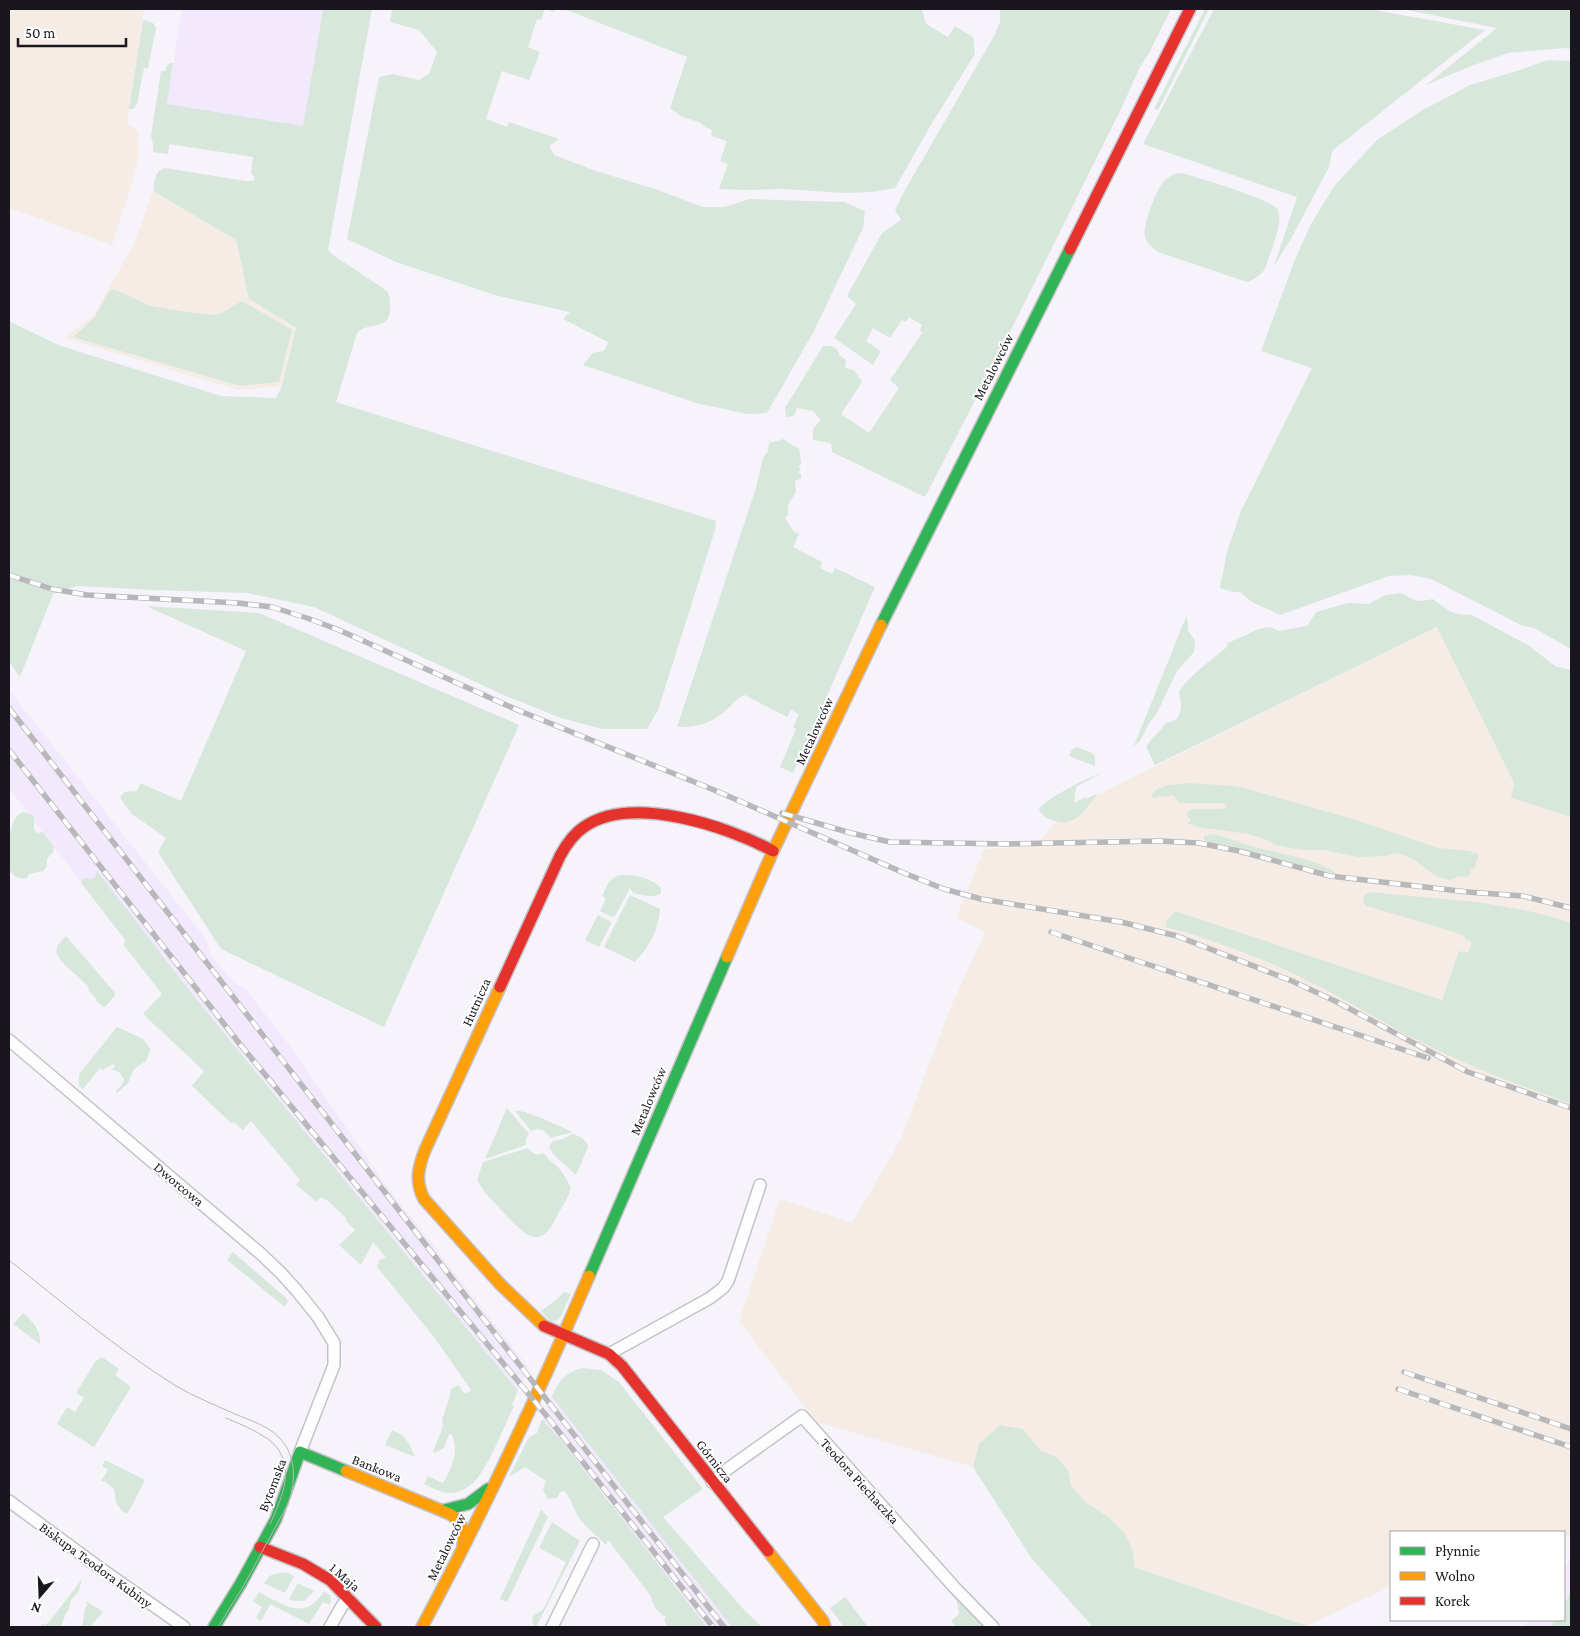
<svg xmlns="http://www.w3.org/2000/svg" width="1580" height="1636" viewBox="0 0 1580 1636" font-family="'Crimson Pro',serif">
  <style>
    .built { fill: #f2e9fc }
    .industrial { fill: #f5ece5 }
    .green { fill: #d7e7dc }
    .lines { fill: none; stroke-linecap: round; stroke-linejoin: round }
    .street-casing { stroke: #c4c2c8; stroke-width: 14 }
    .fast-casing { stroke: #c4c2c8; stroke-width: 14 }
    .slow-casing { stroke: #c4c2c8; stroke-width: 14 }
    .jam-casing { stroke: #c4c2c8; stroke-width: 14 }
    .street { stroke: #fefdfe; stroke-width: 11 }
    .fast { stroke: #30b455; stroke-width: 11 }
    .slow { stroke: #ff9f0a; stroke-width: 11 }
    .jam { stroke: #e5322d; stroke-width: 11 }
    .tram { stroke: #b8b7b9; stroke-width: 1 }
    .rail-casing { stroke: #b8b7b9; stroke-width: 5.5 }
    .rail { stroke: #fff; stroke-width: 4; stroke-dasharray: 11; stroke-linecap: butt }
    .labels { text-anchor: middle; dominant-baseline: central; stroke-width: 4; stroke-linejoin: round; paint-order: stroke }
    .street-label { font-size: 14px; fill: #1a161d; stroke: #fff }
  </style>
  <rect width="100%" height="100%" fill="#f6f3fa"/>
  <path class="built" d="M 182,9 L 323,9 L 303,126 L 167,104 Z
    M 9,690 L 206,939 L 211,955 L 234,983 L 244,987 L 297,1055 L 379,1176 L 529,1368 L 518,1391 L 214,1020 L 173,1002 L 9,788 Z
    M 552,1397 L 561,1408 L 732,1627 L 707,1627 L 560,1439 L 542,1419 Z
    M 1571,1559 L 1571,1627 L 1524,1627 L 1529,1620 L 1564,1620 L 1564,1568 Z"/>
  <path class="industrial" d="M 9,9 L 144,9 L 127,125 L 134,128 L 138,133 L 139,155 L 131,186 L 112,245 L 9,208 Z
    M 153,191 L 236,240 L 249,299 L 296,328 L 282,386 L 239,390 L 65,338 L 94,315 L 134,243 Z
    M 1437,627 L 1514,783 L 1511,798 L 1571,817 L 1571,1536 L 1564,1538 L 1564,1532 L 1391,1532 L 1391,1586 L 1307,1626 L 1134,1567 L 1133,1551 L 1107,1516 L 1084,1501 L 1071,1485 L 1068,1470 L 1056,1457 L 1041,1451 L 1023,1429 L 979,1444 L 973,1467 L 816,1422 L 739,1321 L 780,1199 L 852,1223 L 901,1139 L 949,1011 L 985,932 L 956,918 L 984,849 L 1034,846 L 1067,810 Z"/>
  <path class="green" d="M 323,9 L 372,9 L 328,250 L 333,255 L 387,291 C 390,296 390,301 390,306 C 391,333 369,320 357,333 L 336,402 L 716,521 L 715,530 L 658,710 L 647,729 L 602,729 L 561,718 L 506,696 L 314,607 L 247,593 L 154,590 L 77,586 L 53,594 L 20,677 L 9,662 L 9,321 L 58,345 L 221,396 L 276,398 L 282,386 L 296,328 L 249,299 L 236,240 L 153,191 C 155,181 154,171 165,168 L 245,181 L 253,181 L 254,179 L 254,176 L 251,174 L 253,157 L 169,144 L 168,154 L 153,152 L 153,144 L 151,136 L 161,71 L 165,71 L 166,67 L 170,63 L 173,63 L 167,104 L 303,126 Z
    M 392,9 L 554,9 L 554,12 L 545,9 L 541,20 L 537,19 L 528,47 L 540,52 L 529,80 L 502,71 L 486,119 L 507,127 L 509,122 L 559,139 L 549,146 L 554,155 L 596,171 L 655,189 L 703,207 L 724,207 L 750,199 L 844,202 L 865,211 L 863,228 L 814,331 L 767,413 L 748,414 L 696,403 L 583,365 L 593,353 L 604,351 L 608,342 L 563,319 L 570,312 L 495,295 L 396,262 L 347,239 L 379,77 L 393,74 L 419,80 L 429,74 L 437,52 L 419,30 L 390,22 Z
    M 564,9 L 922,9 L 926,24 L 948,37 L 955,26 L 973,37 L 975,54 L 932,123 L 895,188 L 872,192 L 845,193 L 784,189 L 747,190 L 719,189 L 728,164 L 720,161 L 727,141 L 711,136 L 712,130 L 705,127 L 699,122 L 682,117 L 670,108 L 687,57 Z
    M 1000,9 L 1171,9 L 1149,53 L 1139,69 L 1121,109 L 998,356 L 925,497 L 832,452 L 831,443 L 813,440 L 813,429 L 821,420 L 813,411 L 797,408 L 794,416 L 786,417 L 785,408 L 823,346 L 832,346 L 838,350 L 839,355 L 846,360 L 845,368 L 854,370 L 862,382 L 841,414 L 869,433 L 899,388 L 890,380 L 922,333 L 920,330 L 922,325 L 909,317 L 906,322 L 902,320 L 890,338 L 873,328 L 866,341 L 881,351 L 873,365 L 834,338 L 856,304 L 847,296 L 882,233 L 901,220 L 895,210 L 905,190 L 994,36 L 1000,22 Z
    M 1205,9 L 1209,9 L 1158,110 L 1154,109 Z
    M 1214,9 L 1368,9 L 1485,30 L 1332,151 L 1329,167 L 1292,237 L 1274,266 L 1297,197 L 1143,144 Z
    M 1402,9 L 1571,9 L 1571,49 L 1565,48 L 1508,53 L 1471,66 L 1426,85 L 1497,28 Z
    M 143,20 L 153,23 L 156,28 L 148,68 L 144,68 L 137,104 L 133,109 L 129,109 Z
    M 1548,60 L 1571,61 L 1571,649 L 1534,628 L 1521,625 L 1431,579 L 1411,575 L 1389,576 L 1280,615 L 1252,602 L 1240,592 L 1233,592 L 1220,588 L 1227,552 L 1241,511 L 1312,368 L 1261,351 L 1294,262 L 1311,224 L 1335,185 L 1378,139 L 1423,110 L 1470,85 L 1520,70 Z
    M 1177,173 L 1185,174 C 1201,179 1272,199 1278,210 C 1284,222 1269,256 1265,269 C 1259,276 1255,279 1247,282 L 1158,252 C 1153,248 1147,244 1145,237 C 1142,227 1155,194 1161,185 C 1165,179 1170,176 1177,173 Z
    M 110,290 L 116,290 L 150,306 L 187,312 L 215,315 L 222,313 L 242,301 L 292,330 L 279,382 L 240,386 L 73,337 L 94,318 Z
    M 784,439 L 793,446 L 799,448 L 801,463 L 799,467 L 801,470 L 798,472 L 801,475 L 801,479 L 795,480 L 796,492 L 788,505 L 788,515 L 785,518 L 794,532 L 799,534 L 793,547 L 822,562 L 820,568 L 832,574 L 835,568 L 875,587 L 793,773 L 780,767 L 796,729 L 793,727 L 799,714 L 791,710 L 787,717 L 745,695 C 736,698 733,705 726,710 C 710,724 698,727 677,727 L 756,488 L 763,458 L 768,451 L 769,443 Z
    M 1402,593 C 1415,602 1418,602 1433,599 C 1443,607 1457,618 1470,614 L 1528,645 L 1555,666 L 1571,670 L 1571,817 L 1511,798 L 1514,783 L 1437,627 L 1155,765 L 1146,747 C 1152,737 1160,732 1166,723 L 1176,720 C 1183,709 1181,704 1179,691 C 1192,674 1210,661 1227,647 L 1228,643 L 1259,629 L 1270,627 L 1279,631 L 1307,626 L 1316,612 L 1348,603 L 1369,604 L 1385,595 Z
    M 146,606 L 259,613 L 519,725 L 384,1027 L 221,949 L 158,852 L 166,838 L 132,814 L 120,798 L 124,792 L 137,791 L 140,783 L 181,801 L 246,651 Z
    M 1186,617 L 1188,622 L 1188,630 L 1195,641 L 1194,652 L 1177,671 L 1156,715 L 1149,723 L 1140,741 L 1134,746 Z
    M 1077,747 L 1092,753 L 1095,756 L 1095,766 L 1069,756 L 1072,749 Z
    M 1100,774 L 1076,787 L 1074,803 L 1085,797 L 1086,799 L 1098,793 C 1086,807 1077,828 1055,821 C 1048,819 1042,816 1039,809 C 1042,801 1090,776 1100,774 Z
    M 1187,783 L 1235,786 L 1255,791 L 1356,820 L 1438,848 L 1469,851 L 1479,854 L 1474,869 L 1470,869 L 1470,874 L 1467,877 L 1458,876 L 1456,878 L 1449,880 L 1436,876 L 1413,859 L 1397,853 L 1386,856 L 1358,857 L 1324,850 L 1303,850 L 1275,845 L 1270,841 L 1248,834 L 1199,827 L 1194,826 L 1192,823 L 1190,825 L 1188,824 L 1191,819 L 1187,817 L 1188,812 L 1192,809 L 1221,809 L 1227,808 L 1225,804 L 1219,803 L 1180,803 L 1176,800 L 1174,795 L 1152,798 L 1151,797 C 1156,784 1175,785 1187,783 Z
    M 24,812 L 34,816 L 34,829 L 36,833 L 43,832 L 54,847 L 53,852 L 47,859 L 47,866 L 43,871 L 29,874 L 27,878 C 20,879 13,878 10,870 C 5,860 9,824 17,816 C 19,814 21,813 24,812 Z
    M 1213,834 C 1228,837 1241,844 1255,847 C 1276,853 1322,860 1337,874 L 1270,858 L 1232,846 L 1208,842 L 1204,839 L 1204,836 Z
    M 97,871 L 192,994 L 518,1391 L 512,1404 L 514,1406 C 505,1424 488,1469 474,1482 C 468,1488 459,1493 450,1493 C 441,1493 432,1488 424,1484 L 428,1476 L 443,1483 C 452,1468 459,1450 452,1435 L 449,1434 L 444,1448 L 434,1453 L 433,1451 L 443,1427 L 442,1420 L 450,1396 L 450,1390 L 458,1385 L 465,1394 L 471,1390 L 434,1337 L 377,1267 L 379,1260 L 386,1258 L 373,1242 L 361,1265 L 339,1245 L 355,1230 L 346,1221 L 346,1218 L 326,1199 L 325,1200 L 321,1197 L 317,1202 L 296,1185 L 300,1180 L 251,1121 L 243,1130 L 234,1122 L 232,1124 L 192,1086 L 204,1071 L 143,1014 L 162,994 L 123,944 L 126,941 L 82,884 L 82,880 L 85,878 L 91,879 L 95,877 Z
    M 623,875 C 637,875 651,878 661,888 L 661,893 C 653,899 643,895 633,893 L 630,888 L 615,916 L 612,917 L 600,911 L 606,899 L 602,896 C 608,885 609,876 623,875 Z
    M 1371,892 C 1436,899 1509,901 1571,923 L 1571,1104 C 1519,1085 1467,1066 1417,1040 C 1368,1015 1321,984 1270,963 C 1236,949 1201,936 1166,927 L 1166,921 L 1175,911 L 1442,1000 L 1459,951 L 1468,953 L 1472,942 L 1466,940 L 1464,936 L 1454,932 L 1367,906 L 1364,903 L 1363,899 L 1365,894 Z
    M 630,895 L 660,909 C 658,931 650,946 635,962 L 604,947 Z
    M 598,915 L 611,922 L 611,924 L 599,947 L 585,940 Z
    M 66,936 L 115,993 L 114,997 L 105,1007 L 103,1007 L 96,1001 L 97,999 L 88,990 L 89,987 C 81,978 61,964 57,954 C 56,951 57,948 57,946 Z
    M 117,1027 L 143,1039 L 150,1048 L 149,1054 L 146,1061 L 134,1069 L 128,1083 L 115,1095 L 117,1092 L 116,1090 L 121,1086 L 124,1079 L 119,1072 L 111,1069 L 115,1067 L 114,1064 L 102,1070 L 100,1068 L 83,1089 L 79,1086 L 79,1074 Z
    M 507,1108 L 529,1134 L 526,1139 L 526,1145 L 485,1159 Z
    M 515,1111 C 525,1109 560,1127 573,1132 L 550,1138 C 546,1130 539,1127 531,1131 Z
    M 574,1134 C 580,1137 587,1140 588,1147 L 576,1175 L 554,1155 L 549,1147 C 552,1139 556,1141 562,1139 C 566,1138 569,1135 574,1134 Z
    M 528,1148 C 532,1154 538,1156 544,1153 C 548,1161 556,1164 561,1171 C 565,1176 568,1182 571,1188 C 569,1196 563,1205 559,1212 C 541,1253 527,1237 504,1213 C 495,1203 483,1192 477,1180 L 483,1162 Z
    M 233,1252 L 285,1297 L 288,1301 L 285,1307 L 227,1260 Z
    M 564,1292 L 571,1294 L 561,1316 L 557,1321 L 550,1321 L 541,1311 L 557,1299 Z
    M 23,1313 C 33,1322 41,1330 40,1344 L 13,1324 Z
    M 102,1357 L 119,1369 L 115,1375 L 131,1387 L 94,1447 L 57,1424 L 67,1407 L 75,1412 L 84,1398 L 76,1393 L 95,1362 Z
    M 582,1368 L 601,1370 L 619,1382 L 703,1489 L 663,1517 L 745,1611 L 762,1627 L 732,1627 L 552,1397 C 558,1381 566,1372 582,1368 Z
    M 542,1419 L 560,1439 L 707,1627 L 670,1627 L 667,1626 L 664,1620 L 666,1617 C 657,1612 653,1606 651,1596 L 608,1540 L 606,1545 C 598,1536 587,1529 580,1519 C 573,1510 572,1498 564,1491 L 560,1492 L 557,1498 L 548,1499 L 543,1490 L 546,1481 L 525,1467 L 509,1477 L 529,1437 L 537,1433 Z
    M 1000,1425 L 1023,1429 L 1041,1451 L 1056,1457 L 1068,1470 L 1071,1485 L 1084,1501 L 1107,1516 L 1124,1532 L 1133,1551 L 1134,1567 L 1307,1626 L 1307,1627 L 1093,1627 L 1032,1559 L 973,1467 L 979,1444 Z
    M 392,1430 C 408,1437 408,1442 415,1457 L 385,1445 Z
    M 105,1460 L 145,1480 L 133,1504 L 127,1514 L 122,1511 L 116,1503 L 114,1489 L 106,1482 L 101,1481 L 108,1470 L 102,1466 Z
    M 541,1510 L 548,1517 L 507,1602 L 500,1599 Z
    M 552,1522 L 580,1541 L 536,1627 L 533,1624 L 532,1618 C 535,1613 540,1613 544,1608 L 566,1562 L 539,1548 Z
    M 286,1572 L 294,1576 L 285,1593 L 264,1583 L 271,1575 Z
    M 82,1579 L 79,1591 L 71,1600 L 69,1609 L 66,1613 L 61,1627 L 40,1627 L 42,1624 L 45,1625 L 50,1621 Z
    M 298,1583 L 314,1591 L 304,1601 L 294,1601 L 289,1599 Z
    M 324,1591 L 330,1595 L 331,1602 L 329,1605 L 323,1602 L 309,1624 L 270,1604 L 261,1621 L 256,1618 L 262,1607 L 253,1602 L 259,1592 C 284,1605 305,1622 324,1591 Z
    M 955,1592 L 989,1627 L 957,1627 L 951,1621 L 959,1614 Z
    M 1571,1592 L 1571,1627 L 1550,1627 L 1555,1620 L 1564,1620 L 1564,1604 Z
    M 845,1597 L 868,1627 L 844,1627 L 830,1608 Z
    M 86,1601 L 103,1612 L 90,1627 L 87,1625 L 85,1627 L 82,1627 L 85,1609 L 87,1606 Z"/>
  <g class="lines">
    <g class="street-casing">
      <path id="street" d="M 9,1040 L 261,1254 L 281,1273 L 298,1292 L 318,1317 L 334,1343 L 334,1365 L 300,1452
        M 609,1354 L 710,1298 L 723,1288 L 728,1281 L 760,1185
        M 712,1482 L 729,1468 L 802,1416 L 955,1588 L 993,1627
        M 9,1501 L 97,1566 L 184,1627
        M 330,1627 L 342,1606 L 348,1598
        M 552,1627 L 593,1544"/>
    </g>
    <g class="fast-casing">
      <path id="fast" d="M 881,625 L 1070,249
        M 589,1276 L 727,957
        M 444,1510 L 468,1504 L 488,1489
        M 214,1627 L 241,1583 L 276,1519 L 300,1452 L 346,1471"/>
    </g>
    <g class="slow-casing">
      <path id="slow" d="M 727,957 L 773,851 L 881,625
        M 500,987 L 425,1150 C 418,1168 415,1182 424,1199 L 500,1284 L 544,1326
        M 346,1471 L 450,1514 C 462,1522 465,1530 463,1545
        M 768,1551 L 823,1621 L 825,1627
        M 422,1627 C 483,1513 538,1395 589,1276"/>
    </g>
    <g class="jam-casing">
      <path id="jam" d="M 1070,249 L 1190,9
        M 500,987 L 560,856 C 566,845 573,834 584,827 C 631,794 727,826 773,851
        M 544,1326 L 609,1354 L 622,1366 L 768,1551
        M 260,1547 L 303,1564 L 330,1580 L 376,1627"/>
    </g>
    <use href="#street" class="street"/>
    <use href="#fast" class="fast"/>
    <use href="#slow" class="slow"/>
    <use href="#jam" class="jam"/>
    <path class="tram" d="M 9,1260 C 63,1303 117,1349 176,1386 C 195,1397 215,1405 235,1414 C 252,1421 272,1427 283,1442 C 297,1460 295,1484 288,1504 L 244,1585 L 218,1627
      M 226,1418 C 240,1424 255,1430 268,1439 C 298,1462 283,1496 270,1524"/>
    <g class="rail-casing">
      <path id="rail" d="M 9,575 L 52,589 L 87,595 L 238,603 L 272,607 L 307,618 L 339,630 L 515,709 L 719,792 L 904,873 L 944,889 L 981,899 L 1121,922 L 1177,936 L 1292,981 L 1335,1001 L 1468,1072 L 1571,1108
        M 9,708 L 401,1213 L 724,1627
        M 9,750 L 239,1043 L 545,1414 L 713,1627
        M 782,813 L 851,833 L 890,842 L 1009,844 L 1159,841 L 1199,843 L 1239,851 L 1330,876 L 1468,892 L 1523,896 L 1571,908
        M 1051,932 L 1428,1058
        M 1404,1372 L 1571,1429
        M 1398,1389 L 1571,1447"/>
    </g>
    <use href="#rail" class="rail"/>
  </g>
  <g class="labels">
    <g class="street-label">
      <text transform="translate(993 367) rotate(-63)">Metalowców</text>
      <text transform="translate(814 731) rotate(-65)">Metalowców</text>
      <text transform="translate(476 1002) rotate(-66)">Hutnicza</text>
      <text transform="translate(648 1101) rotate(-67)">Metalowców</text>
      <text transform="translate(179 1184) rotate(40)">Dworcowa</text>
      <text transform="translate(715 1461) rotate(52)">Górnicza</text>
      <text transform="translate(377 1468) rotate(22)">Bankowa</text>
      <text transform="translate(860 1481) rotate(48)">Teodora Piechaczka</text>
      <text transform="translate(272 1485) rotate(-69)">Bytomska</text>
      <text transform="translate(446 1547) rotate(-64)">Metalowców</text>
      <text transform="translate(96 1565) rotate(36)">Biskupa Teodora Kubiny</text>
      <text transform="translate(345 1577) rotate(41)">1 Maja</text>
    </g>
  </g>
  <rect width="1580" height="1636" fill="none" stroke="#1a161d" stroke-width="20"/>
  <rect x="1390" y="1531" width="175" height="90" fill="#ffffff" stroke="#a3a2a5"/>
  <rect x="1400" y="1547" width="25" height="8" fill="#30b455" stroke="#a3a2a5"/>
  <text x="1435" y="1556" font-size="15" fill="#1a161d">Płynnie</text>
  <rect x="1400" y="1572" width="25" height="8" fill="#ff9f0a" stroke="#a3a2a5"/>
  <text x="1435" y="1581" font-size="15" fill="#1a161d">Wolno</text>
  <rect x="1400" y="1597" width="25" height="8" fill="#e5322d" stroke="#a3a2a5"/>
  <text x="1435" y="1606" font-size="15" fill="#1a161d">Korek</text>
  <g transform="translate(40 1596) rotate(199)" stroke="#ffffff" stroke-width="4" paint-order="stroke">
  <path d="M0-4L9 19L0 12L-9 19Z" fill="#1a161d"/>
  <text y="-8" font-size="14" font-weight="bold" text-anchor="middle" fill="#1a161d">N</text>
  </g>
  <path d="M18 38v8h108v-8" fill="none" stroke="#1a161d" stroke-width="2.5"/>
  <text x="25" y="38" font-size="15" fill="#1a161d" stroke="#ffffff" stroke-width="4" paint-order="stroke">50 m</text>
</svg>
